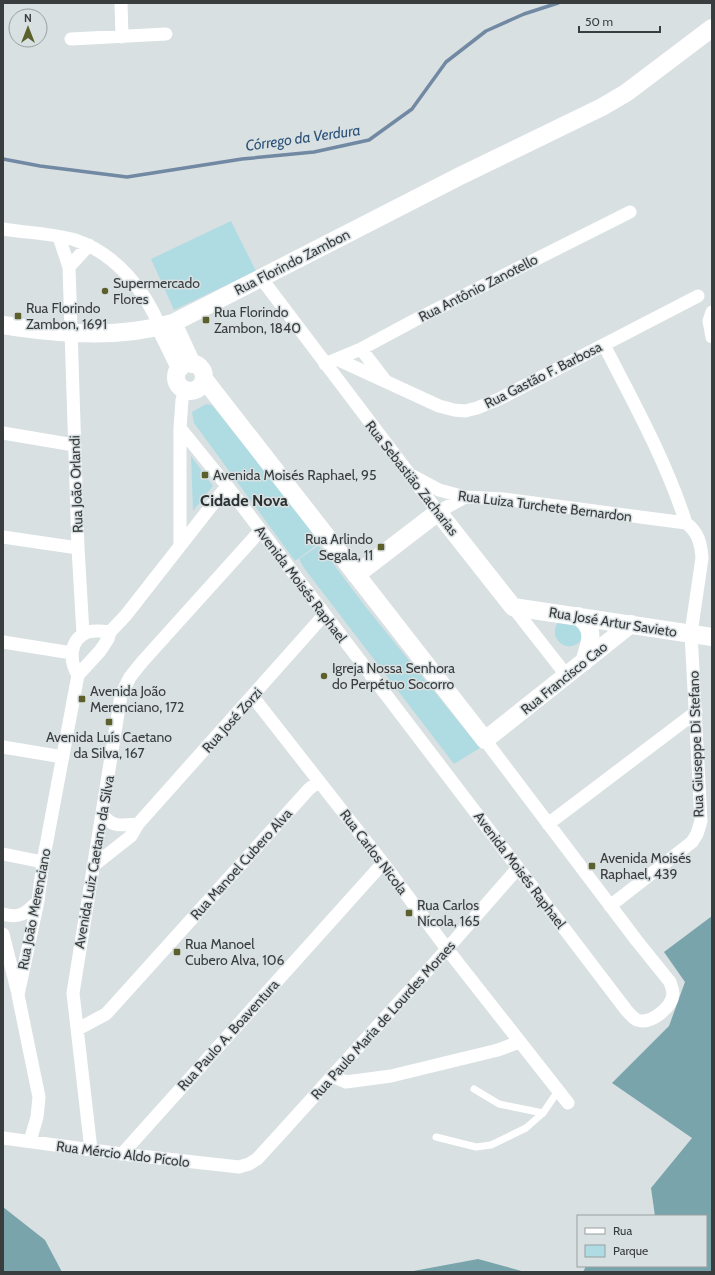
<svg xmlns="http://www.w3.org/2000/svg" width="715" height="1275" viewBox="0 0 715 1275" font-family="Cabin,sans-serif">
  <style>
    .green { fill: #afdbe3 }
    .forest { fill: #79a4ac }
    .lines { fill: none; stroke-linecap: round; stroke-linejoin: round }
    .stream { stroke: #7189a3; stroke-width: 3.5 }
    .lane { stroke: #fff; stroke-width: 7 }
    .street { stroke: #fff; stroke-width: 13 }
    .secondary { stroke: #fff; stroke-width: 18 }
    .poi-dot { fill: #5c602d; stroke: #d9e0e2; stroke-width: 1.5 }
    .labels { text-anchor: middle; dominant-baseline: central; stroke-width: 3; stroke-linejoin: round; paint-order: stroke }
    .street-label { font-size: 14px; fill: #3a3d3d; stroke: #d9e0e2 }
    .poi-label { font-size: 14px; fill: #3a3d3d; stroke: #d9e0e2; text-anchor: start }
    .water-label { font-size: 15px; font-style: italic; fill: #2d537a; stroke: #d9e0e2 }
    .quarter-label { font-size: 16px; font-weight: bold; fill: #2c3132; stroke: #d9e0e2 }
  </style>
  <rect width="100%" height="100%" fill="#d9e0e2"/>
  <path class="green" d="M 231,221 L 256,271 L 174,310 L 151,259 Z
    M 206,404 L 212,405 L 321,542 L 295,561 L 194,423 L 192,412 Z
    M 191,456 L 213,486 L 193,511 Z
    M 318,546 L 323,550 L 365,606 L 480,748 L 454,764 L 304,568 L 299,559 Z
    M 578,620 L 582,639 C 569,657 545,638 559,621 Z"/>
  <path class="forest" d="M 712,916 L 712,1272 L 583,1272 L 586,1266 L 706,1266 L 706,1216 L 655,1216 L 651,1188 L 692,1138 L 612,1083 L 669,1026 L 685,982 L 664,952 Z
    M 3,1207 L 45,1240 L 62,1272 L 3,1272 Z
    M 478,1259 L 525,1272 L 408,1272 Z"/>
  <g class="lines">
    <path class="stream" d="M 3,159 L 40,166 L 127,177 L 242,159 L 314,152 L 369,140 L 412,109 L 446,62 L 486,31 L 524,14 L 558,3"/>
    <path class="lane" d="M 474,1089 L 499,1104 L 543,1113
      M 436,1137 L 476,1147 L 491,1145 L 526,1128 L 543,1113 L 558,1091"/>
    <path class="street" d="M 121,3 L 122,37
      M 71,39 L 166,34
      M 3,229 C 26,233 53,233 75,240 C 115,253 145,290 160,327
      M 59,237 L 69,267 L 78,548 L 83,634
      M 69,267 L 89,245
      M 261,278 L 438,512 L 465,497
      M 712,312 L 709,321 L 712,337
      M 604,345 C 634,403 666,461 686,523
      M 361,349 L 384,379
      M 339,360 L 439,406 L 454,410 L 465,411 L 477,408 L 499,399 L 698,296
      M 325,364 L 361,349 L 415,320 L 630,212
      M 180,428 L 227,486 L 627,1011 C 630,1014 633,1018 637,1020 C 651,1025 672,1007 673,994 C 673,989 671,986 670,982 L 637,941 L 485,740
      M 3,433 L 74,445
      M 409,474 L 439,490 L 465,497 L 503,499 L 686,523 C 698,532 701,543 702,558 L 691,633 L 701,821 L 697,834 L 692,842 L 610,906
      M 3,537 L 78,548
      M 180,544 L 180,428 L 182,400 L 185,390
      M 513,607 L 567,676
      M 3,642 L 72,653
      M 78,675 C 69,661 69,639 88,632 C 95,630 103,631 110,632
      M 253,697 L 383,863 L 447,949 L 568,1103
      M 3,747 L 63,757
      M 102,814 C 112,828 122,825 138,824
      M 548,824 L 696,712
      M 3,854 L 43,862
      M 93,866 L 131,836 L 138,824 L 324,615
      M 3,914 C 20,919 26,913 38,901
      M 3,934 L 17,990
      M 78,1029 L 106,1014 L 309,789 L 319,781
      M 332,1076 L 346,1082 L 391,1076 L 498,1050 L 519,1042
      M 3,1138 L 122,1154 L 239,1167 L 249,1164 L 257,1159 L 280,1134 L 447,949 L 518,868
      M 30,1141 L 37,1117 L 39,1097 L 18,995 L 38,901 L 43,862 L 78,675 L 100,651 L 108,639 L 110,632 L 126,615 L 227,486
      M 91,1150 L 73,993 L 121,695 L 130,677 L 142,662 L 261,530
      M 122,1154 L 383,863"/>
    <path class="secondary" d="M 173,323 L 192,364
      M 3,325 C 59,334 119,339 173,323 L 460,176 L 602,107 L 626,93 L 712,28
      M 160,327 L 180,368
      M176 377a14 14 0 1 1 28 0a14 14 0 1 1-28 0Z
      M 204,379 L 485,740 L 631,624
      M 356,575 L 438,512 L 513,607 L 712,637
      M 578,616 C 597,629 590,643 584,662"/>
  </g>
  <g class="poi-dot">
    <circle cx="105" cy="291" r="4"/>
    <rect x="14" y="312" width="8" height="8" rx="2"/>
    <rect x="202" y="316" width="8" height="8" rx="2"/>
    <rect x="201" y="471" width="8" height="8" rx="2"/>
    <rect x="377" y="543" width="8" height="8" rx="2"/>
    <circle cx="324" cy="676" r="4"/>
    <rect x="78" y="695" width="8" height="8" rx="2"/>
    <rect x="105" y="718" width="8" height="8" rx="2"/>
    <rect x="588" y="862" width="8" height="8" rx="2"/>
    <rect x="405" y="909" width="8" height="8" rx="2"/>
    <rect x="173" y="948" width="8" height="8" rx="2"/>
  </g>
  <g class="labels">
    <g class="street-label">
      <text transform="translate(292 262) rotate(-27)">Rua Florindo Zambon</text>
      <text transform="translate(478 288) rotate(-27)">Rua Antônio Zanotello</text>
      <text transform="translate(543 375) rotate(-27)">Rua Gastão F. Barbosa</text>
      <text transform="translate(412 478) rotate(52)">Rua Sebastião Zacharias</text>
      <text transform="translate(76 484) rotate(-92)">Rua João Orlandi</text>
      <text transform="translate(545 506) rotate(7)">Rua Luiza Turchete Bernardon</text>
      <text transform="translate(301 584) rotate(53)">Avenida Moisés Raphael</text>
      <text transform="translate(613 622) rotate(9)">Rua José Artur Savieto</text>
      <text transform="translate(564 678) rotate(-39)">Rua Francisco Cao</text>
      <text transform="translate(232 720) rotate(-48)">Rua José Zorzi</text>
      <text transform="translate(696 744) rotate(-92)">Rua Giuseppe Di Stefano</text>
      <text transform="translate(374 852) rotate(53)">Rua Carlos Nicola</text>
      <text transform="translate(94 862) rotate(-80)">Avenida Luiz Caetano da Silva</text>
      <text transform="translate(241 864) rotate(-48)">Rua Manoel Cubero Alva</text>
      <text transform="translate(520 870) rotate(53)">Avenida Moisés Raphael</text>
      <text transform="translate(34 909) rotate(-79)">Rua João Merenciano</text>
      <text transform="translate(383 1020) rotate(-48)">Rua Paulo Maria de Lourdes Moraes</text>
      <text transform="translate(228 1035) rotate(-48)">Rua Paulo A. Boaventura</text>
      <text transform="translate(123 1154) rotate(7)">Rua Mércio Aldo Pícolo</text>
    </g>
    <g class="poi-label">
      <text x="113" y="283">Supermercado<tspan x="113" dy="16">Flores</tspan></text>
      <text x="26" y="308">Rua Florindo<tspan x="26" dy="16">Zambon, 1691</tspan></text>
      <text x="214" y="312">Rua Florindo<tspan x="214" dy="16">Zambon, 1840</tspan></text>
      <text x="213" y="475">Avenida Moisés Raphael, 95</text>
      <text x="373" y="539" text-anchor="end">Rua Arlindo<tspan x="373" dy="16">Segala, 11</tspan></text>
      <text x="332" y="668">Igreja Nossa Senhora<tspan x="332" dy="16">do Perpétuo Socorro</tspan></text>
      <text x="90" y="691">Avenida João<tspan x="90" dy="16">Merenciano, 172</tspan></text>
      <text x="109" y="737" text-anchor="middle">Avenida Luís Caetano<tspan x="109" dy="16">da Silva, 167</tspan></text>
      <text x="600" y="858">Avenida Moisés<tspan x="600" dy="16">Raphael, 439</tspan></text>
      <text x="417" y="905">Rua Carlos<tspan x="417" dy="16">Nícola, 165</tspan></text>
      <text x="185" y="944">Rua Manoel<tspan x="185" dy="16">Cubero Alva, 106</tspan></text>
    </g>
    <g class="water-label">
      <text transform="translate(303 138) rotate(-8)">Córrego da Verdura</text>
    </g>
    <g class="quarter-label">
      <text x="244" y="500">Cidade Nova</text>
    </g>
  </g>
  <rect width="715" height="1275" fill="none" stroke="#3a3d3d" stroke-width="8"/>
  <rect x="577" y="1215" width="130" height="52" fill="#d9e0e2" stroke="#999fa0"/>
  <rect x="585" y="1228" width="20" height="6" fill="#ffffff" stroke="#999fa0"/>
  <text x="613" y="1235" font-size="12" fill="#3a3d3d">Rua</text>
  <rect x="585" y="1245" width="20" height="12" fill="#afdbe3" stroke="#999fa0"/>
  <text x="613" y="1255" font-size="12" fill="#3a3d3d">Parque</text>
  <g transform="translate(28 28)"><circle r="19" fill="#d9e0e2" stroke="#999fa0"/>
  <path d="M0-3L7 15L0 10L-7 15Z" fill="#5c602d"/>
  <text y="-6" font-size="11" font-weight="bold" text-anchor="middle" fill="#3a3d3d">N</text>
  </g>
  <path d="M579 26v6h81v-6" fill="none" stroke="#3a3d3d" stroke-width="2"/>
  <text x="585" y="26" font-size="12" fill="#3a3d3d" stroke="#d9e0e2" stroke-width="3" paint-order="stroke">50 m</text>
</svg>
